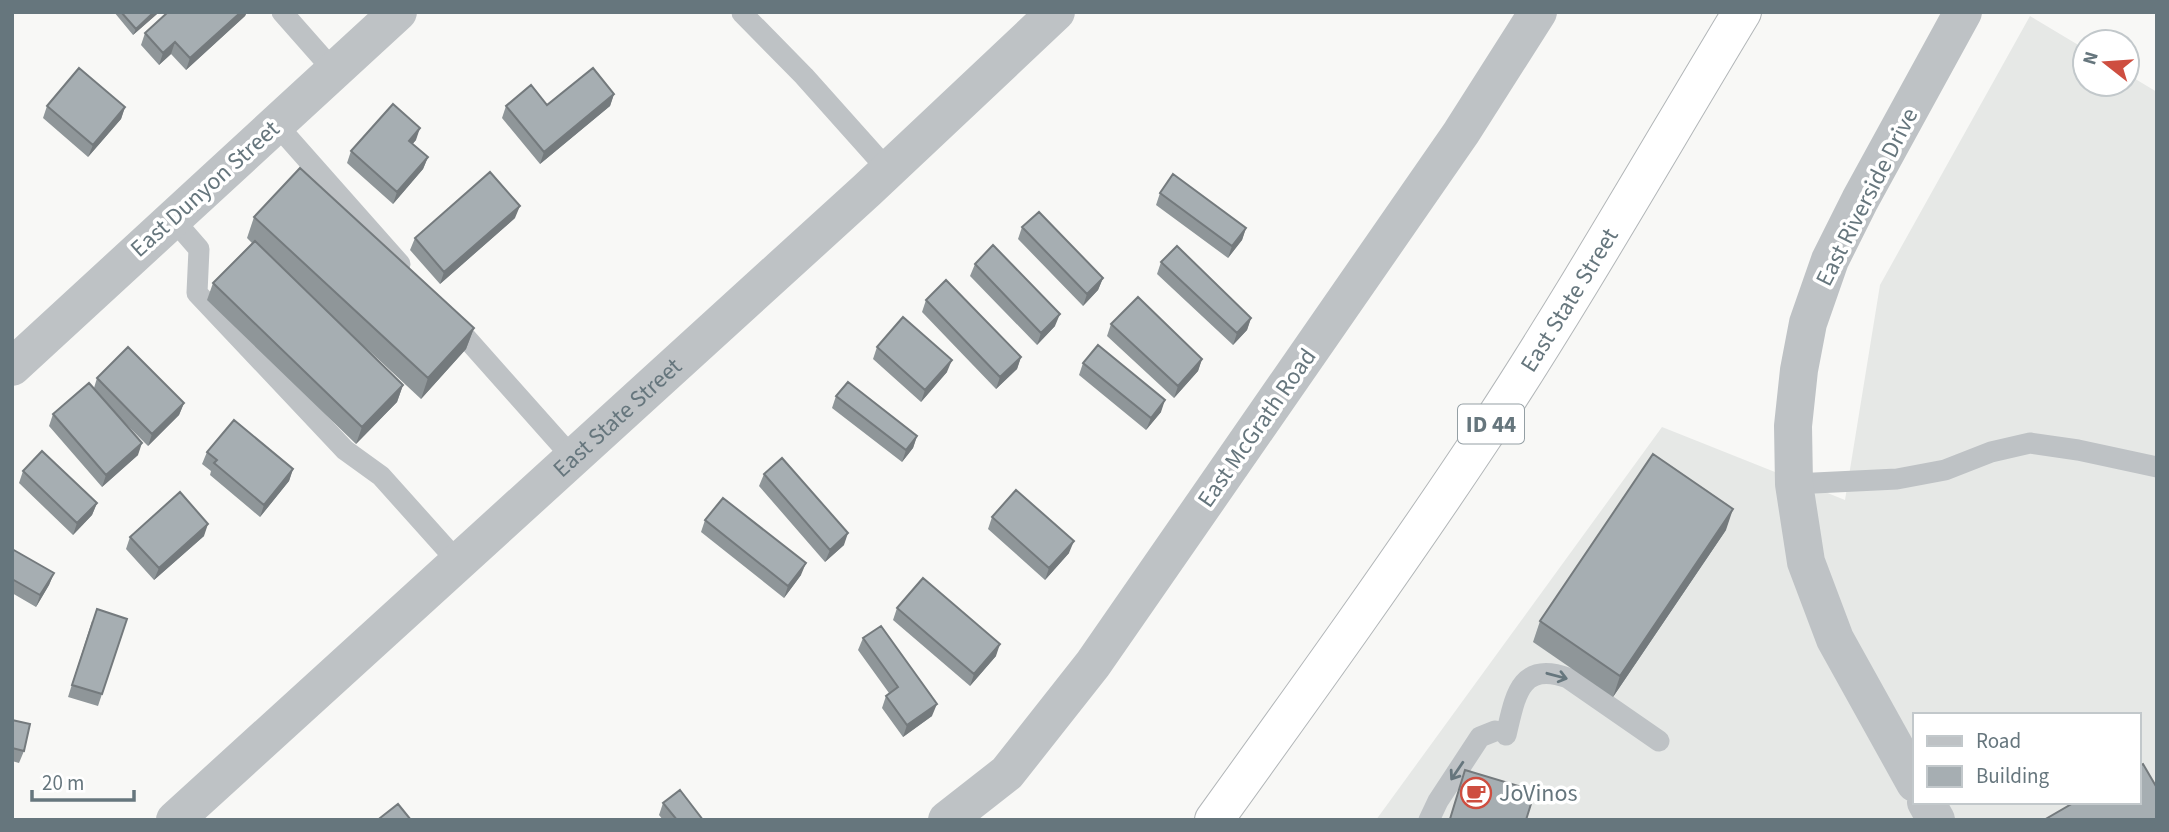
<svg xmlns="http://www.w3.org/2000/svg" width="2169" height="832" viewBox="0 0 2169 832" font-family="'Source Sans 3',sans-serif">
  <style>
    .built { fill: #e6e8e6; fill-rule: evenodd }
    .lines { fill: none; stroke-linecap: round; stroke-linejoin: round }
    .trunk-casing { stroke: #b2b6b8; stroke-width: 40 }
    .service { stroke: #bec2c5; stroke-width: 21 }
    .minor { stroke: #bec2c5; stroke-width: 38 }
    .tertiary { stroke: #bec2c5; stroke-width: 38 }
    .trunk { stroke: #fff; stroke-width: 38 }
    .wall { fill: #8f9699 }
    .shaded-wall { fill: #747a7d }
    .building { fill: #a6aeb2; stroke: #747a7d; stroke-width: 2 }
    .oneway { stroke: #66767d }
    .labels { text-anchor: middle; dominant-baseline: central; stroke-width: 7; stroke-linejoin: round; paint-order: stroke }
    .shield { fill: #fff; stroke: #949fa4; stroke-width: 2 }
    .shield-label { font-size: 23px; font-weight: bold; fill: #66767d }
    .street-label { font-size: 24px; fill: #66767d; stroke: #fff }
    .poi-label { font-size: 24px; fill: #66767d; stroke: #fff; text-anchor: start }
  </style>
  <rect width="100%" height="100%" fill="#f8f8f6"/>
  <path class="built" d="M 2030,16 L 2085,49 L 2085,84 L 2127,84 L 2127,74 L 2157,92 L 2157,820 L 1376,820 L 1662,427 L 1845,500 L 1880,285 ZM 1915,715 L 2139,715 L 2139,802 L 1915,802 Z"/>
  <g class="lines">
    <g class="trunk-casing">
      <g id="trunk">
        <path id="s2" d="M 1214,820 C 1307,691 1400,562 1488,429 C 1577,293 1658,151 1742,12"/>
      </g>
    </g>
    <path class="service" d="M 282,12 L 334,71
      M 742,13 L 804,76 L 888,170
      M 276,124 L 400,264
      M 172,218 L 199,249 L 197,293 L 345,450 L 381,476 L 459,563
      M 452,322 L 573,458
      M 1794,484 L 1897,479 L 1945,470 L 1991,452 L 2030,443 L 2078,450 L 2157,467
      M 1506,735 C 1515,698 1519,660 1568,678 L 1659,741
      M 1429,820 L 1438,801 L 1480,737 L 1495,731"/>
    <g class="minor">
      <path d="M 12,367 L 398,12"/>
      <path id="s1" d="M 175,820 L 867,190 L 1056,12"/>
      <path d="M 947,820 L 1007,773 L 1093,664 L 1461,133 L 1538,12"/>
    </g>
    <path class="tertiary" d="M 1915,783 L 1835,639 L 1806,562 L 1794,484 L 1793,426 L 1799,370 L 1808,323 L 1830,260 L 1860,200 L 1963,12
      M 1926,802 L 1936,820"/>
    <use href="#trunk" class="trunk"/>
  </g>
  <path class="wall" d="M 114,12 L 158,12 L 157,14 L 133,35 Z
    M 168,12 L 247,12 L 245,16 L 186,70 L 171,54 L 159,65 L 141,45 L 145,33 Z
    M 614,94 L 610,106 L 540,164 L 502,118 L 506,106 L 547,105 Z
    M 47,106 L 125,107 L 121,119 L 88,157 L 43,118 Z
    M 416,140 L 412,144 L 428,157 L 423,169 L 393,204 L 347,163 L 351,151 Z
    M 1160,193 L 1246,228 L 1242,240 L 1228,258 L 1156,205 Z
    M 254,217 L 474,328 L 466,349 L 421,399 L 363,345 L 403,385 L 397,402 L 356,444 L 207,300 L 213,283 L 252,243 L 247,238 Z
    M 515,218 L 440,284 L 410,250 L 415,238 Z
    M 1022,227 L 1103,278 L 1098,290 L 1083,306 L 1018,239 Z
    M 1161,262 L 1251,318 L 1247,330 L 1233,345 L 1157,274 Z
    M 975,264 L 1055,326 L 1037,345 L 970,276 Z
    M 926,300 L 1021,357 L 1017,369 L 996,389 L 922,312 Z
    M 1111,324 L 1202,359 L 1198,371 L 1174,398 L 1107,336 Z
    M 877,347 L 947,372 L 921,402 L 873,359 Z
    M 1083,363 L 1161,412 L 1146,430 L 1079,375 Z
    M 97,378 L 184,403 L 179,415 L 148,446 L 123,421 L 138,455 L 102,487 L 49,426 L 53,414 L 94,388 Z
    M 836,396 L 917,436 L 913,448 L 902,462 L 832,408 Z
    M 207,452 L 293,469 L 289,481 L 260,517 L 210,475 L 211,471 L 202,464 Z
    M 23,471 L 97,503 L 92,515 L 73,535 L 19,483 Z
    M 764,474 L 844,545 L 825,562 L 759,486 Z
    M 992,517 L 1069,553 L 1045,580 L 988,529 Z
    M 705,520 L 801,575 L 784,598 L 701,532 Z
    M 1726,530 L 1613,697 L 1533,642 L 1540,621 Z
    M 204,536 L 154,580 L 126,549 L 130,537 Z
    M 12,549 L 54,573 L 49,585 L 36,607 L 12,593 Z
    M 897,608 L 996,656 L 970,686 L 893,620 Z
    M 92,621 L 102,694 L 98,706 L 68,697 Z
    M 863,638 L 932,716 L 903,737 L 882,708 L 886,696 L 889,693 L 858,650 Z
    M 12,720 L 24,751 L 19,763 L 12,761 Z
    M 663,803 L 703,820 L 663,820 L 659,815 Z"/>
  <path class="shaded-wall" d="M 154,12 L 158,12 L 157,14 L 133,35 L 136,29 Z
    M 241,12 L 247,12 L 245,16 L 186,70 L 190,58 Z
    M 175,42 L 171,54 L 159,65 L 163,53 Z
    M 614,94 L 610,106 L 540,164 L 544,152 Z
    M 125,107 L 121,119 L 88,157 L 93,145 Z
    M 420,128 L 416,140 L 405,153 L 409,141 Z
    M 428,157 L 423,169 L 393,204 L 397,192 Z
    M 520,206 L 515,218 L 440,284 L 444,272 Z
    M 1246,228 L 1242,240 L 1228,258 L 1232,246 Z
    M 1103,278 L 1098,290 L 1083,306 L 1087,294 Z
    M 1060,314 L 1055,326 L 1037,345 L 1041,333 Z
    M 1251,318 L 1247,330 L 1233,345 L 1237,333 Z
    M 474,328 L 466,349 L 421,399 L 428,378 Z
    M 1021,357 L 1017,369 L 996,389 L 1000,377 Z
    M 1202,359 L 1198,371 L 1174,398 L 1178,386 Z
    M 952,360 L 947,372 L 921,402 L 925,390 Z
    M 403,385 L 397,402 L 356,444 L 362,427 Z
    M 1165,400 L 1161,412 L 1146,430 L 1151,418 Z
    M 184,403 L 179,415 L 148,446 L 152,434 Z
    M 917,436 L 913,448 L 902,462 L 906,450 Z
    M 142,443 L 138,455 L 102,487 L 106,475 Z
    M 293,469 L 289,481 L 260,517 L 264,505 Z
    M 97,503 L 92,515 L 73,535 L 77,523 Z
    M 1733,509 L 1726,530 L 1613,697 L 1620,676 Z
    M 208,524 L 204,536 L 154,580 L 159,568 Z
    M 848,533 L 844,545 L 825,562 L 830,550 Z
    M 1074,541 L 1069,553 L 1045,580 L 1049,568 Z
    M 806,563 L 801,575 L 784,598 L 788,586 Z
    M 54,573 L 49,585 L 36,607 L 40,595 Z
    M 1000,644 L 996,656 L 970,686 L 974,674 Z
    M 937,704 L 932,716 L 903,737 L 907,725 Z"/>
  <path class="building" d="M 121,12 L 154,12 L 136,29 Z
    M 168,12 L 241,12 L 190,58 L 175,42 L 163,53 L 145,33 Z
    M 79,68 L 125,107 L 93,145 L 47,106 Z
    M 593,68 L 614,94 L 544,152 L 506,106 L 531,85 L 547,105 Z
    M 393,104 L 420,128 L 409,141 L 428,157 L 397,192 L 351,151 Z
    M 300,168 L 474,328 L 428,378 L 254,217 Z
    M 490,172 L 520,206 L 444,272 L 415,238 Z
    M 1173,174 L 1246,228 L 1232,246 L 1160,193 Z
    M 1039,212 L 1103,278 L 1087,294 L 1022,227 Z
    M 255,241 L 403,385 L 362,427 L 213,283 Z
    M 993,245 L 1060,314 L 1041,333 L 975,264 Z
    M 1177,246 L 1251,318 L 1237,333 L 1161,262 Z
    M 946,280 L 1021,357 L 1000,377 L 926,300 Z
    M 1138,297 L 1202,359 L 1178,386 L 1111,324 Z
    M 903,317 L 952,360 L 925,390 L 877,347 Z
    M 1098,345 L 1165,400 L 1151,418 L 1083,363 Z
    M 128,347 L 184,403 L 152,434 L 97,378 Z
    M 848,382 L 917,436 L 906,450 L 836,396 Z
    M 89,383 L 142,443 L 106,475 L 53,414 Z
    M 234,420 L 293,469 L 264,505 L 214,463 L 217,460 L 207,452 Z
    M 42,451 L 97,503 L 77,523 L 23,471 Z
    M 1653,454 L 1733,509 L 1620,676 L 1540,621 Z
    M 782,458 L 848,533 L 830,550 L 764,474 Z
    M 1016,490 L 1074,541 L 1049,568 L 992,517 Z
    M 180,492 L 208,524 L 159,568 L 130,537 Z
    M 723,498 L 806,563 L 788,586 L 705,520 Z
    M 12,549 L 54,573 L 40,595 L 12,579 Z
    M 923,578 L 1000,644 L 974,674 L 897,608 Z
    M 97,609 L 127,619 L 102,694 L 72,685 Z
    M 881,626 L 937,704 L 907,725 L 886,696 L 898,687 L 863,638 Z
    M 12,720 L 30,724 L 24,751 L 12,748 Z
    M 2143,764 L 2157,788 L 2157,820 L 2044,820 L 2075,802 L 2139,802 L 2139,766 Z
    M 1465,770 L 1535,791 L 1526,820 L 1450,819 Z
    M 680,790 L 703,820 L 677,820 L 663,803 Z
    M 398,804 L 411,820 L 382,820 L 380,818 Z"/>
  <defs><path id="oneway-shaft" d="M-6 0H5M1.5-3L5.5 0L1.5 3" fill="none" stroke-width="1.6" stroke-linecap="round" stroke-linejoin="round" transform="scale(1.75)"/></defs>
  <g class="oneway">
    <use href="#oneway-shaft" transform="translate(1557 676) rotate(15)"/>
    <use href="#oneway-shaft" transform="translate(1457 771) rotate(124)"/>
  </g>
  <defs>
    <g id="cafe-ring" transform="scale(1.575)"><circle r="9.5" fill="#fff" stroke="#ce4e40" stroke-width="1.5"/><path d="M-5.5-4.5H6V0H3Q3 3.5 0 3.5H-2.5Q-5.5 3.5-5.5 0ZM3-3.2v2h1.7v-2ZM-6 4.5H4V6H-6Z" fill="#ce4e40"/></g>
  </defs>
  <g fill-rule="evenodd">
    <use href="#cafe-ring" x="1476" y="793"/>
  </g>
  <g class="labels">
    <rect class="shield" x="1458" y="404.5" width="66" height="39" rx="5"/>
    <g class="shield-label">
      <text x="1491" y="424">ID 44</text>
    </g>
    <g class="street-label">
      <text transform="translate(205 189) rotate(-42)">East Dunyon Street</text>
      <text transform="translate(1867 197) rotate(-63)">East Riverside Drive</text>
      <text stroke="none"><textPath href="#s2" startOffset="630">East State Street</textPath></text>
      <text stroke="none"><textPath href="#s1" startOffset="598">East State Street</textPath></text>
      <text transform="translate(1257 428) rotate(-55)">East McGrath Road</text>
    </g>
    <g class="poi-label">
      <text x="1499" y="793">JoVinos</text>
    </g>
  </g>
  <rect width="2169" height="832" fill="none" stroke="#66767d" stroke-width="28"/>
  <rect x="1913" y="713" width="228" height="91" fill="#ffffff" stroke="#c2c8cb" stroke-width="2"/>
  <rect x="1927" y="736" width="35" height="10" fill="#bec2c5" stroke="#c2c8cb" stroke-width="2"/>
  <text x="1976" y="748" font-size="21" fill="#66767d">Road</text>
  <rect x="1927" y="766" width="35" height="21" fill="#a6aeb2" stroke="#c2c8cb" stroke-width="2"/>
  <text x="1976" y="783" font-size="21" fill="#66767d">Building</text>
  <g transform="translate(2106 63) rotate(287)"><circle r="33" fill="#ffffff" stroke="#c2c8cb" stroke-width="2"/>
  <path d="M0-5L12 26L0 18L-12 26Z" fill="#ce4e40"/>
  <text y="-10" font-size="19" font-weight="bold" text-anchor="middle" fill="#66767d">N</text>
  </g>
  <path d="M32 790v10h102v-10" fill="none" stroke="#66767d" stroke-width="3.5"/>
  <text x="42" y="790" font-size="21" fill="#66767d" stroke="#ffffff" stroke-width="5" paint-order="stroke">20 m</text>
</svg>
